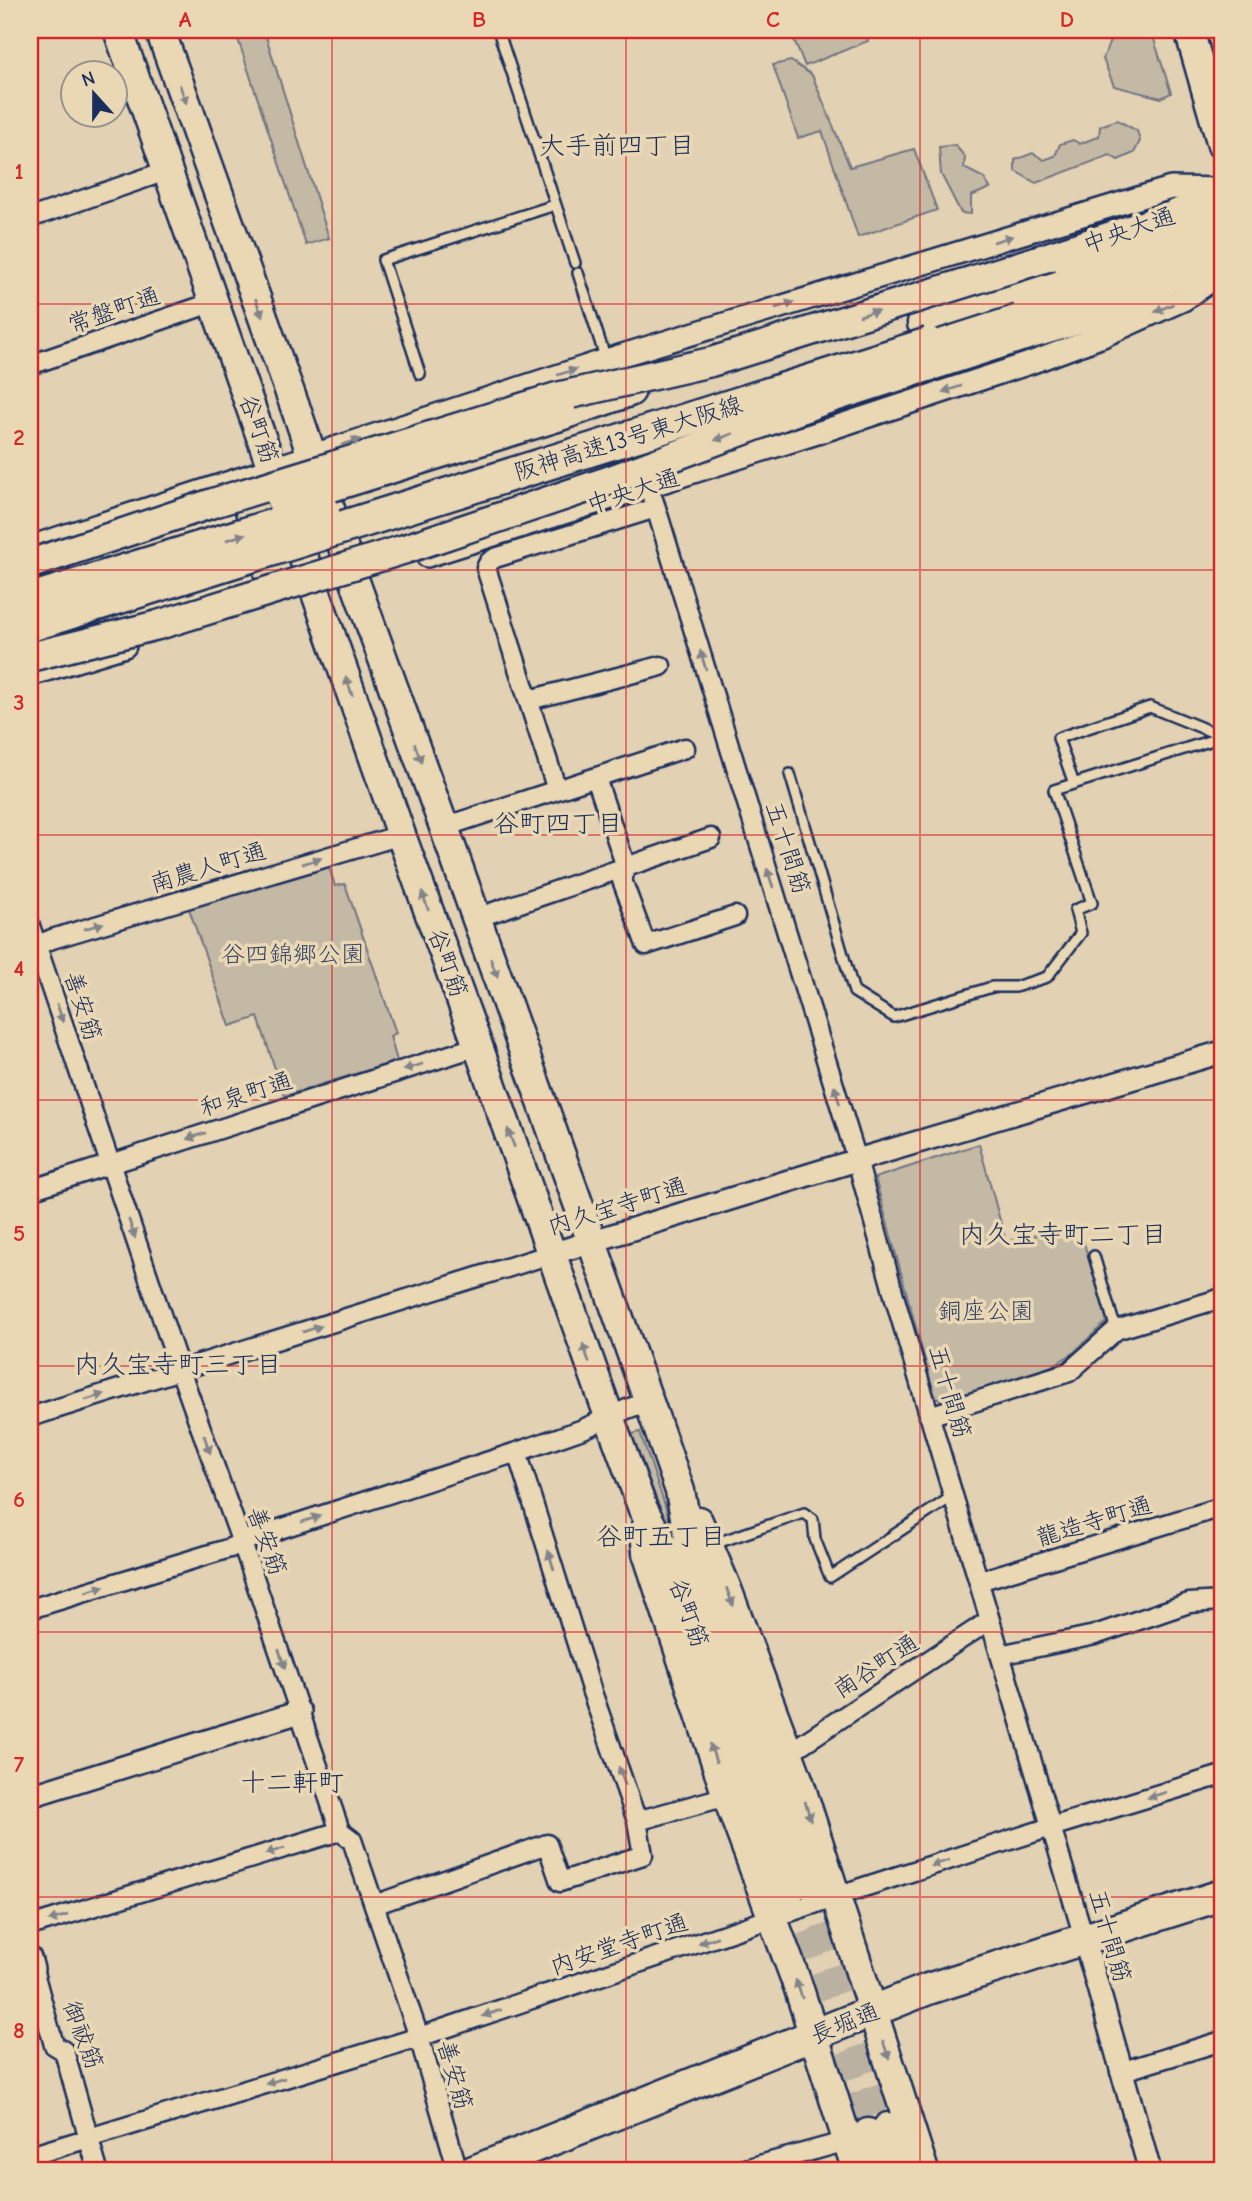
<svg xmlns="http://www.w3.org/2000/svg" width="1252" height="2201" viewBox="0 0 1252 2201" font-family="'Comic Neue','Klee One',sans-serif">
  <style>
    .green { fill: #c4b9a5; stroke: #707482; stroke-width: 2 }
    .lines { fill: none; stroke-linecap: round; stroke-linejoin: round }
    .primary-tunnel { stroke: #bab1a1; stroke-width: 28; stroke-dasharray: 28 14; stroke-linecap: butt }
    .service-casing { stroke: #1b2f5e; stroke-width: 14 }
    .minor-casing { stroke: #1b2f5e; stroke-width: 23 }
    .tertiary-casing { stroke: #1b2f5e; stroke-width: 26 }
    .primary-casing { stroke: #1b2f5e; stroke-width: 33 }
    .trunk-casing { stroke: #1b2f5e; stroke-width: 35 }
    .motorway-casing { stroke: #1b2f5e; stroke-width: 37 }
    .service { stroke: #ead8b5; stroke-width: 9 }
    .minor { stroke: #ead8b5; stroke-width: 18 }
    .tertiary { stroke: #ead8b5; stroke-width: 21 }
    .primary { stroke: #ead8b5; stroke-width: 28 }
    .trunk { stroke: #ead8b5; stroke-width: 30 }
    .motorway { stroke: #ead8b5; stroke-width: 32 }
    .primary-bridge-casing { stroke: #1b2f5e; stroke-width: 33; stroke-linecap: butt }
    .motorway-bridge-casing { stroke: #1b2f5e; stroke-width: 37; stroke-linecap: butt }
    .primary-bridge { stroke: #ead8b5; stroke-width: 28 }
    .motorway-bridge { stroke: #ead8b5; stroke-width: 32 }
    .oneway { fill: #82848a }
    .grid { fill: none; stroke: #d62828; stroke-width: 2; stroke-opacity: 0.55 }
    .labels { text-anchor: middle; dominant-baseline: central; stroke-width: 7; stroke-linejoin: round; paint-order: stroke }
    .street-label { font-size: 24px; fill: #1b2f5e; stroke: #ead8b5 }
    .park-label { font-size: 24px; fill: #344469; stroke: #ead8b5 }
    .neighbourhood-label { font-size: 26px; fill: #1b2f5e; stroke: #ead8b5 }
    .neatline { fill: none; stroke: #d62828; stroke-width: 2.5 }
    .grid-label { font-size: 23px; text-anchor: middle; font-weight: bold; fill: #d62828 }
  </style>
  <rect width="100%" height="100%" fill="#e2d1b2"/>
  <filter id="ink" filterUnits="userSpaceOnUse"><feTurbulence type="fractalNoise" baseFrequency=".0143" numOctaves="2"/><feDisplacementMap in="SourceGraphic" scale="14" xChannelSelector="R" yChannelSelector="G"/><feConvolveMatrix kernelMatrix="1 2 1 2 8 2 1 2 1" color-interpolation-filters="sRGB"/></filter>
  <g filter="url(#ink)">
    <path class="green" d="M 235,30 L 264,30 L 329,238 L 306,245 Z
      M 811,30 L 874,30 L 866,33 L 868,41 L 805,66 L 793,37 Z
      M 1123,30 L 1151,30 L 1171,93 L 1161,98 L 1114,86 L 1103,59 L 1113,33 Z
      M 791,61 L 812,75 L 850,167 L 914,149 L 937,210 L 858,237 L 822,131 L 798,138 L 773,65 Z
      M 1117,120 L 1137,131 L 1140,141 L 1134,153 L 1118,160 L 1110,155 L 1036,183 L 1015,171 L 1015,160 L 1033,153 L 1044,160 L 1055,156 L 1060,144 L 1073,140 L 1080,144 L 1099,136 L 1100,126 Z
      M 955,145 L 965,157 L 964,168 L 984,178 L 990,188 L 971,196 L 971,214 L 961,213 L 941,174 L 939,147 Z
      M 329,867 L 335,886 L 345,884 L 396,1033 L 390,1036 L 397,1061 L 284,1096 L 258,1017 L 230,1026 L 189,909 Z
      M 979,1144 L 1006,1242 L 1049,1232 L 1080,1230 L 1107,1321 L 1072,1354 L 1050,1367 L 945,1401 L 935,1397 L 875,1178 Z
      M 640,1432 L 694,1591 L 691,1592 L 632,1434 Z"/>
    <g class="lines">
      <path class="primary-tunnel" d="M 810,1885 L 888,2127
        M 789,1893 L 868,2133"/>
      <g class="service-casing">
        <path id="service" d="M 498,30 L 575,263
          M 578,273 L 606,360
          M 420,374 L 383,260 L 555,205
          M 790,774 L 854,992 L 894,1017 L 992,987 L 1015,987 L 1047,977 L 1081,933 L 1075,910 L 1092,903 L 1054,790 L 1222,737
          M 1074,784 L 1058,738 L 1150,707 L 1222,736
          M 1094,1256 L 1116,1330
          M 711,1545 L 804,1513 L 813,1519 L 815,1539 L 830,1577 L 953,1496"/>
      </g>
      <g class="minor-casing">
        <path id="minor" d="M 30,218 L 166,171
          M 30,365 L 214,302
          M 656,508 L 857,1160 L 895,1299 L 1084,1938
          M 529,700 L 661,666
          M 596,778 L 626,867 L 622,880 L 646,945 L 735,916
          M 557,790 L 486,568 L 489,562 L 495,558 L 656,508 L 653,499
          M 444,827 L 685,748
          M 476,918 L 711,838
          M 30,926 L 174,1353 L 248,1560 L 340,1831 L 352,1840 L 419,2037 L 458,2171
          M 30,948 L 52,939 L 401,835
          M 30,1190 L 478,1046
          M 929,1416 L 1069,1372 L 1116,1330 L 1222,1298
          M 30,1417 L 551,1254
          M 517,1452 L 592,1692 L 637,1821 L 727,1796
          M 979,1581 L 1222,1507
          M 30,1609 L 230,1548 L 252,1538 L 517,1452 L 583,1429 L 627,1409 L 649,1401
          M 1000,1655 L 1095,1635 L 1189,1603 L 1222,1601
          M 787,1750 L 799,1746 L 990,1620
          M 374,1905 L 547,1844 L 560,1882 L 643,1855 L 637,1821
          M 30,1926 L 340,1831
          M 30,1970 L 33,1969 L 54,2045 L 64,2051 L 98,2171
          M 1120,2072 L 1222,2041
          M 30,2156 L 419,2037 L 864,1887 L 1051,1827 L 1222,1775
          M 738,2171 L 847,2141"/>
      </g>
      <g class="tertiary-casing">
        <path id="tertiary" d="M 30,547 L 606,360 L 1171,188 L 1222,189
          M 427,556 L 814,434 L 1030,363 L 1103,336 L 1183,300 L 1222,273
          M 30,675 L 125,646
          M 551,1254 L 857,1160 L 1222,1052
          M 30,1796 L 300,1712
          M 1084,1938 L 1150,2171
          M 30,1958 L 33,1969"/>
      </g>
      <g class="primary-casing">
        <path id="primary" d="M 118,30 L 401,835 L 478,1046 L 616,1436 L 643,1509 L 671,1561 L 789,1893
          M 160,30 L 299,418 L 354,579 L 444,827 L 656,1422 L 680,1491 L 692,1553 L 810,1885
          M 1189,30 L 1222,145
          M 1051,256 L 1172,216 L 1222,195
          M 1021,337 L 1103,312 L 1175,277 L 1222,262
          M 698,1521 L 727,1589 L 799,1782 L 924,2171
          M 645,1530 L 647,1553 L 727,1796 L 798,1986 L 857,2171
          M 888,2127 L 901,2171
          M 868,2133 L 879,2171"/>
      </g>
      <g class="trunk-casing">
        <path id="trunk" d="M 474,2171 L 928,1989 L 1222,1895"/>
      </g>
      <g class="motorway-casing">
        <path id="motorway" d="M 924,323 L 1100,264 L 1222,217
          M 990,325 L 1057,304 L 1222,241
          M 560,414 L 629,390
          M 34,585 L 219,520
          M 69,627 L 237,581"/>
      </g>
      <use href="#service" class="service"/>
      <use href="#minor" class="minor"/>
      <use href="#tertiary" class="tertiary"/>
      <use href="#primary" class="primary"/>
      <use href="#trunk" class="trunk"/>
      <use href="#motorway" class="motorway"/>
      <g class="primary-bridge-casing">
        <path id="primary-bridge" d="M 30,564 L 213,503 L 557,397 L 711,362 L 1051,256
          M 30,657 L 158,625 L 405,549 L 608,481 L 822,401 L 1021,337"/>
      </g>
      <g class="motorway-bridge-casing">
        <path id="motorway-bridge" d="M 910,356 L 1019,321
          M 283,500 L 560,414
          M 30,600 L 323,510
          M 30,625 L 929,344"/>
      </g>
      <use href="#primary-bridge" class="primary-bridge"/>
      <use href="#motorway-bridge" class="motorway-bridge"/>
    </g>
    <defs><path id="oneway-solid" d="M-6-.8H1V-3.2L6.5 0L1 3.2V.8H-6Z" transform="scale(1.75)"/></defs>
    <g class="oneway">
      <use href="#oneway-solid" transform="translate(183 94) rotate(70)"/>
      <use href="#oneway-solid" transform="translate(1003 239) rotate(-17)"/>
      <use href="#oneway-solid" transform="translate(785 305) rotate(-17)"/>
      <use href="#oneway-solid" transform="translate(259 308) rotate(70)"/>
      <use href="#oneway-solid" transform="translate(1164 308) rotate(156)"/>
      <use href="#oneway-solid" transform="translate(869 313) rotate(-17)"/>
      <use href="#oneway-solid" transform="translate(567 372) rotate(-18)"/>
      <use href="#oneway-solid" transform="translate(952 389) rotate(162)"/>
      <use href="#oneway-solid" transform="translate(724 437) rotate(159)"/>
      <use href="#oneway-solid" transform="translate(351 442) rotate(-18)"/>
      <use href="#oneway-solid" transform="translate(236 537) rotate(-17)"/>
      <use href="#oneway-solid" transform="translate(703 660) rotate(-107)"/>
      <use href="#oneway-solid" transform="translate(349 686) rotate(-109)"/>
      <use href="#oneway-solid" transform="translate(418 753) rotate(70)"/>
      <use href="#oneway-solid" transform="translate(312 861) rotate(-17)"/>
      <use href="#oneway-solid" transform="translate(770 878) rotate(-108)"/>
      <use href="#oneway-solid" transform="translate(425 901) rotate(-110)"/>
      <use href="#oneway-solid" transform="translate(94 926) rotate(-17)"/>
      <use href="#oneway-solid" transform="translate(494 968) rotate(70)"/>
      <use href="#oneway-solid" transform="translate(60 1013) rotate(72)"/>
      <use href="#oneway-solid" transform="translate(413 1067) rotate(162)"/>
      <use href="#oneway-solid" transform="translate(837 1095) rotate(-107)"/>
      <use href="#oneway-solid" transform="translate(196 1136) rotate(162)"/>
      <use href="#oneway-solid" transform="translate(511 1138) rotate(-110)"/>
      <use href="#oneway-solid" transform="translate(132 1229) rotate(71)"/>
      <use href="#oneway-solid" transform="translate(312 1329) rotate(-17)"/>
      <use href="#oneway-solid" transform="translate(586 1353) rotate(-109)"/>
      <use href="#oneway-solid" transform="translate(95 1397) rotate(-17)"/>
      <use href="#oneway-solid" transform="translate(207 1444) rotate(71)"/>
      <use href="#oneway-solid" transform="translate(311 1519) rotate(-18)"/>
      <use href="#oneway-solid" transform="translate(551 1560) rotate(-107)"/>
      <use href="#oneway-solid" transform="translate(95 1589) rotate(-17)"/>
      <use href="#oneway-solid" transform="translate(730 1597) rotate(69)"/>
      <use href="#oneway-solid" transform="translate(282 1659) rotate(71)"/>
      <use href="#oneway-solid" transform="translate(713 1753) rotate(-108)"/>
      <use href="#oneway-solid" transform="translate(622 1776) rotate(-109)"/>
      <use href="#oneway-solid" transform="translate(1157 1795) rotate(163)"/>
      <use href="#oneway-solid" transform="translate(808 1811) rotate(73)"/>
      <use href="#oneway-solid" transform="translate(275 1851) rotate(163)"/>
      <use href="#oneway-solid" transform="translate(940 1863) rotate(162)"/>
      <use href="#oneway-solid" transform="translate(58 1918) rotate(163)"/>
      <use href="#oneway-solid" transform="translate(708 1940) rotate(161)"/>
      <use href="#oneway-solid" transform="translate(799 1989) rotate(-109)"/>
      <use href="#oneway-solid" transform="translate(492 2013) rotate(161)"/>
      <use href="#oneway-solid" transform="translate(886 2050) rotate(71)"/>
      <use href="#oneway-solid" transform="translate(275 2081) rotate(163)"/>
    </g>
  </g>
  <path class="grid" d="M 332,30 L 332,2171M 626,30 L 626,2171M 920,30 L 920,2171M 30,304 L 1222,304M 30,570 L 1222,570M 30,835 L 1222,835M 30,1100 L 1222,1100M 30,1366 L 1222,1366M 30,1632 L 1222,1632M 30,1897 L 1222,1897"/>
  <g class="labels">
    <g class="street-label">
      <text transform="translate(1129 230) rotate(-19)">中央大通</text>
      <text transform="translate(114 310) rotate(-19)">常盤町通</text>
      <text transform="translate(259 429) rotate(70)">谷町筋</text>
      <text transform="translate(628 438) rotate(-17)">阪神高速13号東大阪線</text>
      <text transform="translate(633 491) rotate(-18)">中央大通</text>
      <text transform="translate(788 848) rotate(72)">五十間筋</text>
      <text transform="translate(208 867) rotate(-17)">南農人町通</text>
      <text transform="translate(448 963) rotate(70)">谷町筋</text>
      <text transform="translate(83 1006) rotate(72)">善安筋</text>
      <text transform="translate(246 1094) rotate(-18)">和泉町通</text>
      <text transform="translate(617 1206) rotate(-17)">内久宝寺町通</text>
      <text transform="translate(950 1392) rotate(74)">五十間筋</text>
      <text transform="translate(1094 1521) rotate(-17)">龍造寺町通</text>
      <text transform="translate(267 1541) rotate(70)">善安筋</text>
      <text transform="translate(689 1613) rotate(70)">谷町筋</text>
      <text transform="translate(876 1666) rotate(-33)">南谷町通</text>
      <text transform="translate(1110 1936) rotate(74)">五十間筋</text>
      <text transform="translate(619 1944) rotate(-19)">内安堂寺町通</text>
      <text transform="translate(845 2023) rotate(-22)">長堀通</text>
      <text transform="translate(83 2035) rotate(69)">御祓筋</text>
      <text transform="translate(455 2075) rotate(74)">善安筋</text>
    </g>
    <g class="park-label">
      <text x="293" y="954">谷四錦郷公園</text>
      <text x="986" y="1311">銅座公園</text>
    </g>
    <g class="neighbourhood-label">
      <text x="617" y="146">大手前四丁目</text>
      <text x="558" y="824">谷町四丁目</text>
      <text x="1063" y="1235">内久宝寺町二丁目</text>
      <text x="178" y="1365">内久宝寺町三丁目</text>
      <text x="661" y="1537">谷町五丁目</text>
      <text x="292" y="1783">十二軒町</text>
    </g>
  </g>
  <rect width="1252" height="2201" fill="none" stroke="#ead8b5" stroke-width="77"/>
  <g transform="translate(94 94) rotate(339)"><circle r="33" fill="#ead8b5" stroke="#979492" stroke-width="2"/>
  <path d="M0-5L12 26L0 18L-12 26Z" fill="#1b2f5e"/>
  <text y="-10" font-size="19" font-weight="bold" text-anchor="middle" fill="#1b2f5e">N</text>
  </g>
  <rect x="38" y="38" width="1176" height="2124" class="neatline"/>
  <g class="grid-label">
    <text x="185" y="27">A</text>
    <text x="479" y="27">B</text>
    <text x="773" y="27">C</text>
    <text x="1067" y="27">D</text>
    <text x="19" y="179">1</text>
    <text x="19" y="445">2</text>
    <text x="19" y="710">3</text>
    <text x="19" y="976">4</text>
    <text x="19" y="1241">5</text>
    <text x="19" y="1507">6</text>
    <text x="19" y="1772">7</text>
    <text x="19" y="2038">8</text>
  </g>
</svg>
